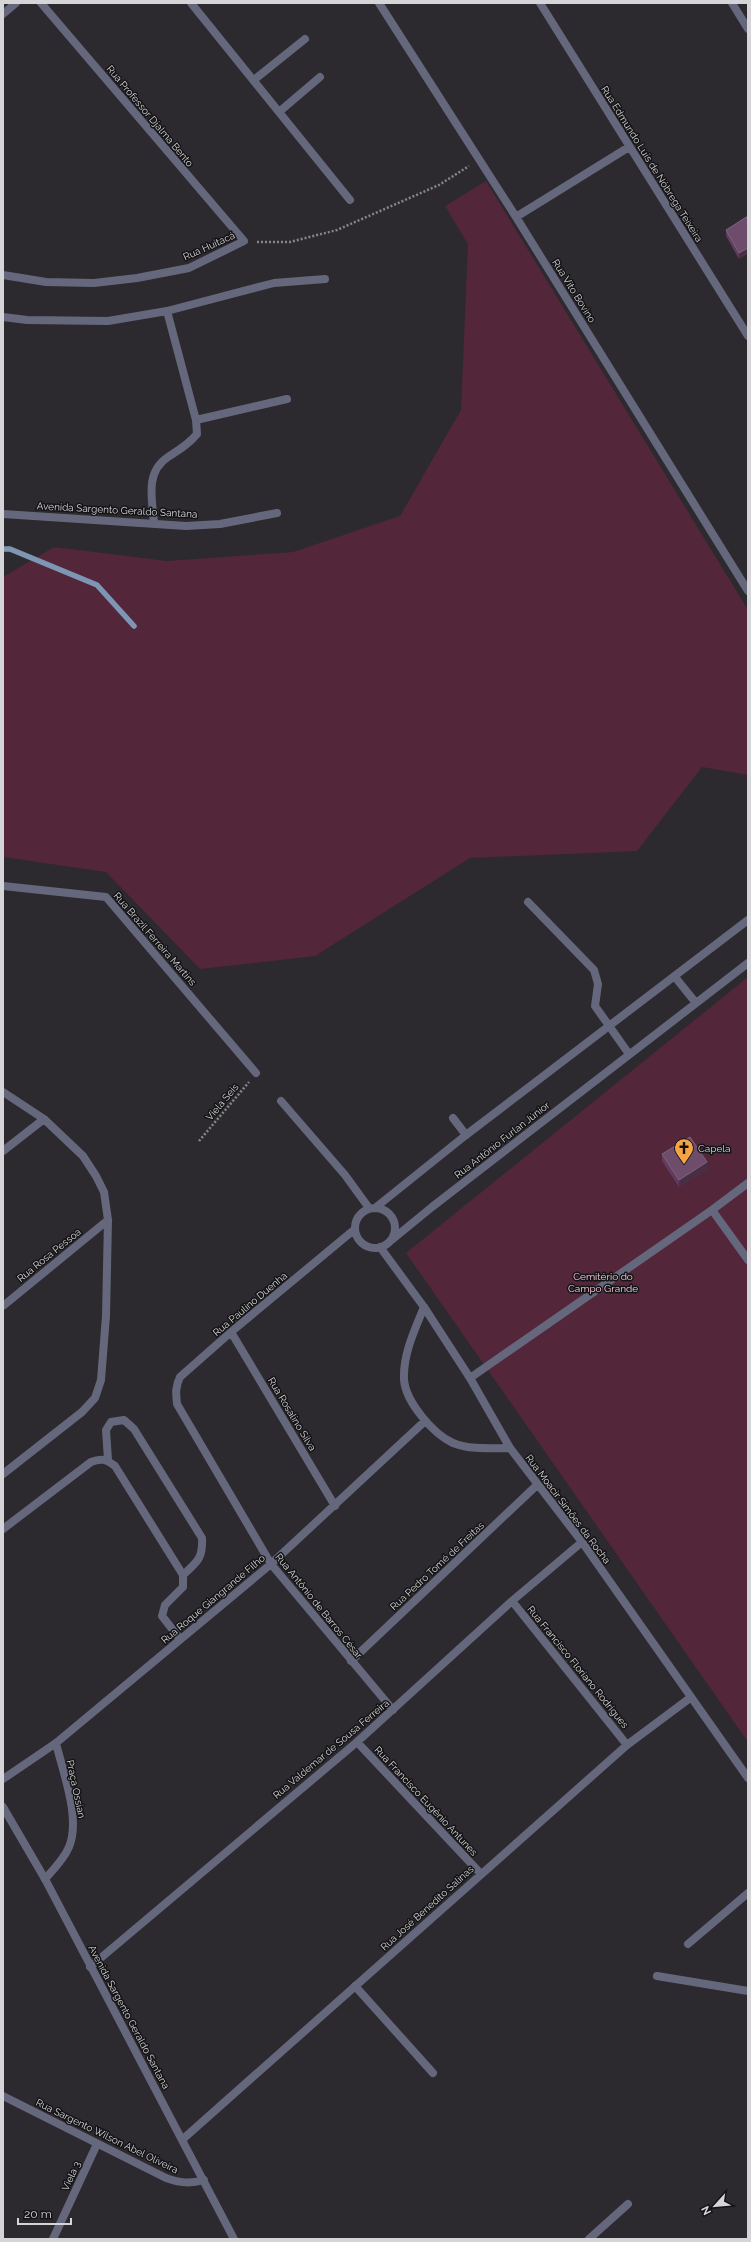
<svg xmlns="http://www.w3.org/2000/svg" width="751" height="2242" viewBox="0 0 751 2242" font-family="Raleway,sans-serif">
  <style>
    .green { fill: #53263a }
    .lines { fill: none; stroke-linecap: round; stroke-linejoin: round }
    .stream { stroke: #7e95b4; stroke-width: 5.5 }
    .path { stroke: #88868a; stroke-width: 2.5; stroke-dasharray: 2 2; stroke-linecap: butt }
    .service { stroke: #65687d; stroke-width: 8 }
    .minor { stroke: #65687d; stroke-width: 8 }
    .tertiary { stroke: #65687d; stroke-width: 8 }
    .wall { fill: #613c5e }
    .shaded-wall { fill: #462e45 }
    .building { fill: #6d4d6b; stroke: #7e627c }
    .labels { text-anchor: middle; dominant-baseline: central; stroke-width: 3; stroke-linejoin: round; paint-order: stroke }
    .street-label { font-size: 10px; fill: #d5d4d7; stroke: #141315 }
    .poi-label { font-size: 10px; fill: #d5d4d7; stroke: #141315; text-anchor: start }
    .park-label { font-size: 10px; fill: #fcc8db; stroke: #141315 }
  </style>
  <rect width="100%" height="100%" fill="#2c2a2e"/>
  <path class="green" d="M 486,181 L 748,610 L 748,775 L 702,767 L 637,851 L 470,858 L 315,956 L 200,969 L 106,872 L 3,857 L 3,577 L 54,547 L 167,561 L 293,552 L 400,516 L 461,410 L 468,244 L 445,206 Z
    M 748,977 L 748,1742 L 406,1253 Z"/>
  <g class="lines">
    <path class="stream" d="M 3,549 L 10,549 L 97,585 L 134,626"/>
    <path class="path" d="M 257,242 L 290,242 L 337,230 L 439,185 L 469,166
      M 199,1141 L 249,1082"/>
    <path class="service" d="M 191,3 L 350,200
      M 3,14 L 16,3
      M 254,80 L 305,39
      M 279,112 L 320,77
      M 528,902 L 594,970 L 598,984 L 595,1006 L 629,1054
      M 453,1118 L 466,1135
      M 712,1210 L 748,1260
      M 470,1378 L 712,1210 L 748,1183
      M 108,1460 L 106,1430 L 111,1422 L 124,1420 L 134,1429 L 202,1538 C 203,1559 197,1562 183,1575
      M 3,1529 L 91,1462 C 101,1458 106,1459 115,1466 L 183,1575 L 183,1587 L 165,1605 L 162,1616 L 180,1639
      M 657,1976 L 748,1991
      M 355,1986 L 433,2073"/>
    <path class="minor" d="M 379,3 L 516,217 L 748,591
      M 540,3 L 748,336
      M 732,3 L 748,29
      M 516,217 L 629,147
      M 3,275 L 46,282 L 94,283 L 137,278 L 189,268 L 244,241 L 41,3
      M 3,317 L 27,320 L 108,321 L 167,311 L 274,283 L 325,279
      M 196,420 L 287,399
      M 3,514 L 186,526 L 220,524 L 277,513
      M 154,523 C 152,499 145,472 168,457 C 179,450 189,444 197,434 L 196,420 L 167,311
      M 3,886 L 106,897 L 256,1073
      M 675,977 L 696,1003
      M 3,1092 L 44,1119 L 83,1156 L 96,1176 L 104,1192 L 108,1220 L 106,1316 L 101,1380 L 95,1398 L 82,1412 L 3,1474
      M 281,1101 L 345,1175 L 369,1208
      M 3,1151 L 44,1119
      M 375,1208 L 466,1135 L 748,920
      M355 1228a20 20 0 1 1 40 0a20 20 0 1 1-40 0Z
      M 355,1229 L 231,1332 L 180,1377 C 175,1387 176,1394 177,1404 L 271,1564 L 393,1710
      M 388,1243 L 432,1207 L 748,963
      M 380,1247 L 424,1307 L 470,1378 L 510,1448 L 582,1542 L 748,1778
      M 3,1306 L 108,1220
      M 424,1307 C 415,1329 403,1354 404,1379 C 405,1401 433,1434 453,1443 C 470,1450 492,1448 510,1448
      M 231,1332 L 335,1506
      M 512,1601 L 627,1745
      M 351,1661 L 537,1485
      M 357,1742 L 481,1874
      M 3,1779 L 56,1743 L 271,1564 L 425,1421
      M 45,1879 C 54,1869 64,1859 69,1847 C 81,1818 63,1773 56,1743
      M 688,1944 L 748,1893
      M 90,1967 L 357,1742 L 512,1601 L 582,1542
      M 3,2096 L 166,2178 C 180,2183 190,2184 204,2180
      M 183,2139 L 627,1745 L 690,1698
      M 53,2239 L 97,2144
      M 589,2239 L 628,2204"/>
    <path class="tertiary" d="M 3,1807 L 45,1879 L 234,2239"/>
  </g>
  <path class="wall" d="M 748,216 L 739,259 L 726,236 L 726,230 Z
    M 662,1154 L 707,1169 L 679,1187 L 662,1161 Z"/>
  <path class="shaded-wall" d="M 748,248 L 748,254 L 739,259 L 739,253 Z
    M 707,1162 L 707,1169 L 679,1187 L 679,1180 Z"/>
  <path class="building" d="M 748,216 L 748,248 L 739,253 L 726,230 Z
    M 690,1137 L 707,1162 L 679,1180 L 662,1154 Z"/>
  <defs>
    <g id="church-pin" transform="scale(1)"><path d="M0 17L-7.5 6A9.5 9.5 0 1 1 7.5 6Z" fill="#f4a444" stroke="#141315"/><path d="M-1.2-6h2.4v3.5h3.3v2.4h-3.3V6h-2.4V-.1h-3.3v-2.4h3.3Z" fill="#111"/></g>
  </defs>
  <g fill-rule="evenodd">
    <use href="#church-pin" x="684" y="1148"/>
  </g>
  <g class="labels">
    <g class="street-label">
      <text transform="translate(150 116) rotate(50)">Rua Professor Djalma Bento</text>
      <text transform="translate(652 164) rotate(58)">Rua Edmundo Luís de Nóbrega Teixeira</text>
      <text transform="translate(209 246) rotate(-24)">Rua Huitacá</text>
      <text transform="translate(574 291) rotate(58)">Rua Vito Bovino</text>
      <text transform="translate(117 510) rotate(3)">Avenida Sargento Geraldo Santana</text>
      <text transform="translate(155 939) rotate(49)">Rua Brazil Ferreira Martins</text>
      <text transform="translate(222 1102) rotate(-50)">Viela Seis</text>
      <text transform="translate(502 1140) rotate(-38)">Rua Antônio Furlan Júnior</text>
      <text transform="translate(49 1255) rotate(-39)">Rua Rosa Pessoa</text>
      <text transform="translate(250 1304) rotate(-40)">Rua Paulino Duenha</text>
      <text transform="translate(292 1414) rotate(59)">Rua Rosalino Silva</text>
      <text transform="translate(568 1509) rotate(53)">Rua Moacir Simões da Rocha</text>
      <text transform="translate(437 1566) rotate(-43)">Rua Pedro Tomé de Freitas</text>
      <text transform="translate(213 1599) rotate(-40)">Rua Roque Giangrande Filho</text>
      <text transform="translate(319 1606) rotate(51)">Rua Antônio de Barros César</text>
      <text transform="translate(578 1667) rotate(51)">Rua Francisco Floriano Rodrigues</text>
      <text transform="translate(331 1749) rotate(-40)">Rua Valdemar de Sousa Ferreira</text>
      <text transform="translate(76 1789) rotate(78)">Praça Ossian</text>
      <text transform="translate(426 1801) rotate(47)">Rua Francisco Eugênio Antunes</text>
      <text transform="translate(427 1908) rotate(-42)">Rua José Benedito Salinas</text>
      <text transform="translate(129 2017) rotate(62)">Avenida Sargento Geraldo Santana</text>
      <text transform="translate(107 2136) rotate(26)">Rua Sargento Wilson Abel Oliveira</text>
      <text transform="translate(71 2176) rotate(-65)">Viela 3</text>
    </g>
    <g class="poi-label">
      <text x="698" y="1148">Capela</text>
    </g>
    <g class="park-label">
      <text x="603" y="1276">Cemitério do<tspan x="603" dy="12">Campo Grande</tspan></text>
    </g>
  </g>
  <rect width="751" height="2242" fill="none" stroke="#d5d4d7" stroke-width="8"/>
  <g transform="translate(715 2206) rotate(243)" stroke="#141315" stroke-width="3" paint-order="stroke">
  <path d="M0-3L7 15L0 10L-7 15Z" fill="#d5d4d7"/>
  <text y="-6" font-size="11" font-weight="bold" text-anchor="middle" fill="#d5d4d7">N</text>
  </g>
  <path d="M18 2218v6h53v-6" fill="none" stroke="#d5d4d7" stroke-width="2"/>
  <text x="24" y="2218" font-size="12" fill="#d5d4d7" stroke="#141315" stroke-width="3" paint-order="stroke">20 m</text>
</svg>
